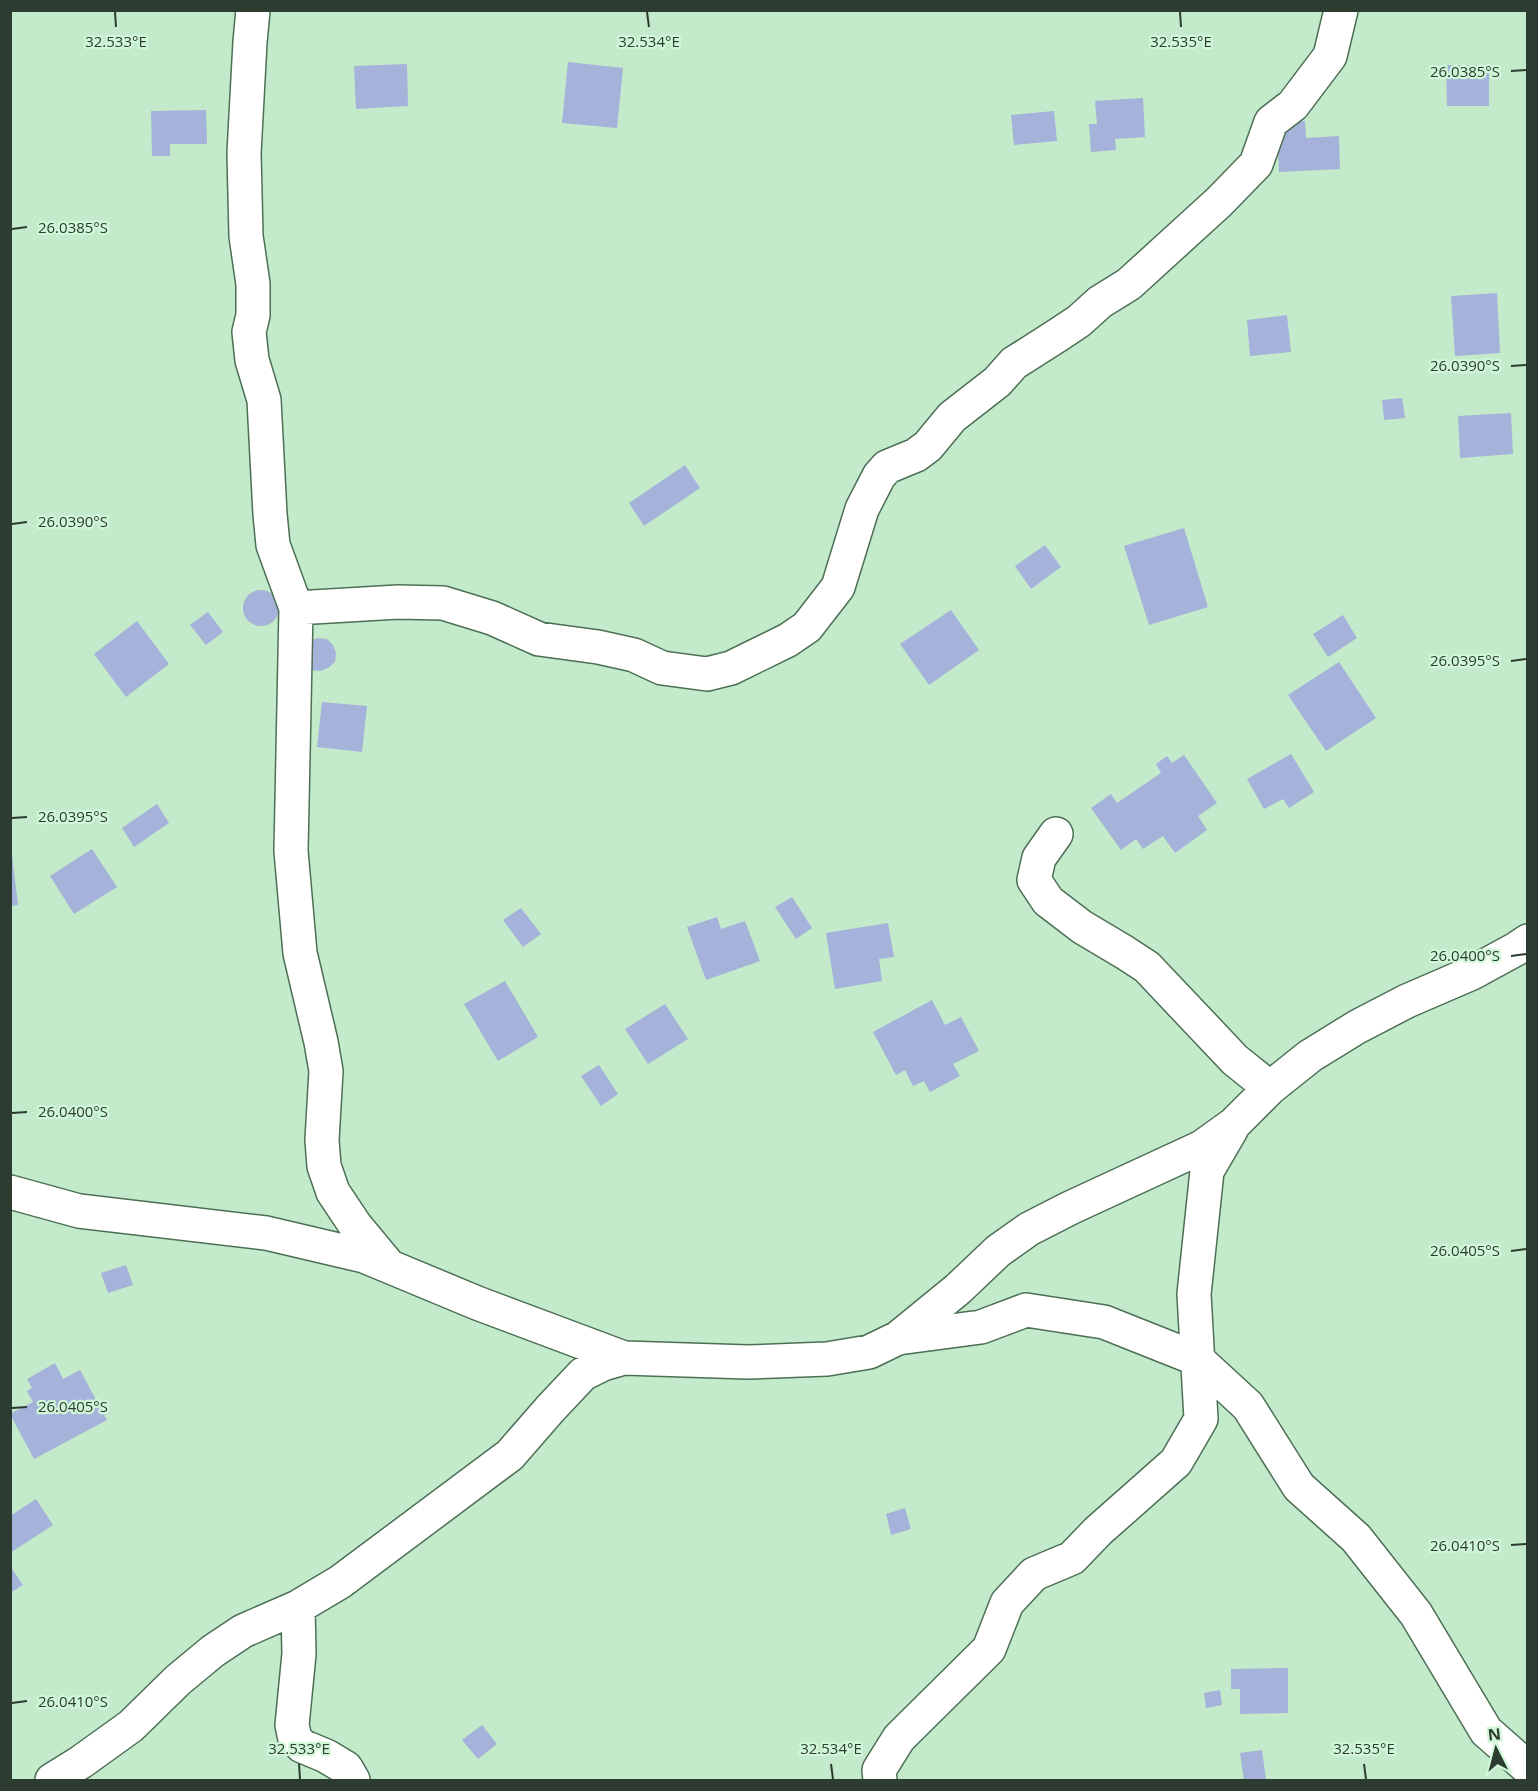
<svg xmlns="http://www.w3.org/2000/svg" width="1538" height="1791" viewBox="0 0 1538 1791" font-family="'Open Sans',sans-serif">
  <style>
    .building { fill: #a5b2d9 }
    .lines { fill: none; stroke-linecap: round; stroke-linejoin: round }
    .street-casing { stroke: #4d6f54; stroke-width: 36 }
    .street { stroke: #fff; stroke-width: 33 }
    .ticks { fill: none; stroke: #2d3c30; stroke-width: 2 }
    .ticks-label { font-size: 15px; text-anchor: middle; fill: #2d3c30; stroke: #d0f7d7; stroke-width: 4.5; stroke-linejoin: round; paint-order: stroke }
  </style>
  <rect width="100%" height="100%" fill="#c3eaca"/>
  <path class="building" d="M 568,62 L 623,68 L 617,128 L 562,123 Z
    M 407,64 L 408,106 L 356,109 L 354,66 Z
    M 1446,65 L 1489,65 L 1489,106 L 1447,106 Z
    M 1143,98 L 1145,137 L 1115,139 L 1116,150 L 1091,152 L 1089,124 L 1097,124 L 1095,101 Z
    M 206,110 L 207,144 L 170,144 L 170,156 L 152,156 L 151,111 Z
    M 1054,111 L 1057,141 L 1014,145 L 1011,115 Z
    M 1305,121 L 1306,138 L 1339,136 L 1340,169 L 1279,172 L 1277,122 Z
    M 1497,293 L 1500,353 L 1455,356 L 1451,296 Z
    M 1287,315 L 1291,352 L 1250,356 L 1247,320 Z
    M 1402,398 L 1405,418 L 1384,420 L 1382,400 Z
    M 1511,413 L 1513,454 L 1460,458 L 1458,416 Z
    M 685,465 L 700,488 L 644,526 L 629,503 Z
    M 1184,528 L 1208,607 L 1149,625 L 1124,546 Z
    M 1045,545 L 1061,567 L 1031,589 L 1015,566 Z
    M243 608a18 18 0 1 1 36 0a18 18 0 1 1-36 0Z
    M 951,610 L 979,650 L 929,685 L 900,644 Z
    M 208,612 L 223,632 L 206,645 L 190,625 Z
    M 1343,615 L 1357,638 L 1328,657 L 1313,634 Z
    M 137,621 L 169,664 L 126,697 L 94,654 Z
    M 318,638 L 327,639 L 333,645 L 336,653 L 335,662 L 328,668 L 320,671 L 312,670 L 306,664 L 310,640 Z
    M 1339,662 L 1376,718 L 1326,751 L 1288,695 Z
    M 322,702 L 367,706 L 362,752 L 317,747 Z
    M 1291,754 L 1314,792 L 1289,808 L 1283,799 L 1264,809 L 1247,779 Z
    M 1184,755 L 1217,803 L 1198,816 L 1207,830 L 1175,853 L 1163,836 L 1143,849 L 1136,839 L 1121,850 L 1091,808 L 1111,794 L 1117,803 L 1161,773 L 1156,764 L 1167,756 L 1172,763 Z
    M 157,804 L 169,823 L 134,847 L 122,828 Z
    M 92,849 L 117,887 L 74,914 L 50,876 Z
    M 12,855 L 18,905 L 10,906 L 10,856 Z
    M 792,897 L 812,928 L 796,939 L 775,907 Z
    M 521,908 L 541,934 L 523,947 L 503,920 Z
    M 717,917 L 721,929 L 745,921 L 760,961 L 706,980 L 687,927 Z
    M 888,923 L 894,957 L 879,959 L 882,981 L 835,989 L 826,933 Z
    M 505,981 L 538,1037 L 498,1061 L 464,1004 Z
    M 932,1000 L 945,1025 L 961,1017 L 979,1051 L 953,1064 L 960,1076 L 930,1092 L 924,1081 L 913,1086 L 905,1070 L 896,1075 L 873,1032 Z
    M 665,1004 L 688,1039 L 648,1064 L 625,1029 Z
    M 599,1065 L 618,1094 L 601,1106 L 581,1076 Z
    M 126,1265 L 133,1285 L 108,1293 L 101,1273 Z
    M 55,1363 L 63,1379 L 80,1370 L 107,1420 L 34,1459 L 10,1414 L 33,1402 L 27,1391 L 32,1388 L 27,1379 Z
    M 36,1499 L 53,1525 L 10,1553 L 10,1516 Z
    M 905,1508 L 911,1529 L 891,1535 L 886,1514 Z
    M 10,1566 L 23,1585 L 10,1593 Z
    M 1288,1668 L 1288,1713 L 1240,1714 L 1240,1689 L 1231,1689 L 1231,1669 Z
    M 1220,1690 L 1222,1705 L 1206,1708 L 1204,1693 Z
    M 482,1725 L 497,1744 L 478,1759 L 462,1740 Z
    M 1262,1750 L 1266,1780 L 1244,1780 L 1240,1753 Z"/>
  <g class="lines">
    <g class="street-casing">
      <path id="street" d="M 253,10 L 250,42 L 244,153 L 246,236 L 253,284 L 253,315 L 249,332 L 252,360 L 264,400 L 270,514 L 273,545 L 296,608 L 291,851 L 300,953 L 321,1042 L 326,1071 L 322,1140 L 324,1166 L 333,1192 L 355,1225 L 389,1266
        M 296,608 L 398,602 L 443,603 L 492,618 L 539,639 L 598,647 L 634,655 L 662,668 L 707,674 L 731,668 L 788,640 L 807,627 L 838,587 L 862,509 L 879,476 L 887,467 L 916,455 L 928,446 L 952,417 L 997,382 L 1014,363 L 1058,335 L 1079,321 L 1100,302 L 1129,284 L 1219,202 L 1256,164 L 1271,122 L 1293,105 L 1330,56 L 1341,10
        M 1056,834 L 1039,858 L 1034,880 L 1048,901 L 1082,927 L 1124,952 L 1147,967 L 1235,1060 L 1270,1088
        M 10,1192 L 79,1211 L 266,1233 L 364,1256 L 477,1303 L 624,1358
        M 898,1338 L 981,1327 L 1026,1310 L 1104,1322 L 1197,1359 L 1248,1406 L 1299,1487 L 1356,1538 L 1416,1614 L 1486,1731 L 1528,1768
        M 298,1607 L 299,1654 L 292,1725 L 295,1739 L 302,1746 L 326,1756 L 346,1768 L 353,1780
        M 52,1780 L 81,1762 L 131,1726 L 178,1680 L 213,1651 L 243,1631 L 298,1607 L 340,1582 L 510,1455 L 550,1409 L 583,1374 L 603,1364 L 624,1358 L 748,1362 L 827,1359 L 869,1352 L 898,1338 L 958,1289 L 998,1251 L 1029,1229 L 1070,1208 L 1202,1147 L 1234,1124 L 1270,1088 L 1310,1056 L 1357,1027 L 1407,1001 L 1472,973 L 1516,949 L 1528,941
        M 880,1780 L 879,1770 L 899,1738 L 989,1649 L 1007,1603 L 1034,1574 L 1072,1558 L 1098,1531 L 1176,1462 L 1201,1419 L 1194,1294 L 1207,1171 L 1231,1130"/>
    </g>
    <use href="#street" class="street"/>
  </g>
  <path class="ticks" d="M 115,12 L 116,27M 647,12 L 649,27M 1180,12 L 1181,27M 1511,71 L 1526,70M 12,229 L 27,227M 1511,366 L 1526,365M 12,524 L 27,522M 1511,661 L 1526,659M 12,818 L 27,817M 1511,956 L 1526,954M 12,1113 L 27,1112M 1511,1251 L 1526,1249M 12,1408 L 27,1407M 1511,1545 L 1526,1544M 12,1703 L 27,1701M 299,1764 L 300,1779M 831,1764 L 833,1779M 1364,1764 L 1366,1779"/>
  <g class="ticks-label">
    <text x="116" y="47">32.533°E</text>
    <text x="649" y="47">32.534°E</text>
    <text x="1181" y="47">32.535°E</text>
    <text x="1465" y="77">26.0385°S</text>
    <text x="73" y="233">26.0385°S</text>
    <text x="1465" y="371">26.0390°S</text>
    <text x="73" y="527">26.0390°S</text>
    <text x="1465" y="666">26.0395°S</text>
    <text x="73" y="822">26.0395°S</text>
    <text x="1465" y="961">26.0400°S</text>
    <text x="73" y="1117">26.0400°S</text>
    <text x="1465" y="1256">26.0405°S</text>
    <text x="73" y="1412">26.0405°S</text>
    <text x="1465" y="1551">26.0410°S</text>
    <text x="73" y="1707">26.0410°S</text>
    <text x="299" y="1754">32.533°E</text>
    <text x="831" y="1754">32.534°E</text>
    <text x="1364" y="1754">32.535°E</text>
  </g>
  <rect width="1538" height="1791" fill="none" stroke="#2d3c30" stroke-width="24"/>
  <g transform="translate(1496 1749) rotate(354)" stroke="#d0f7d7" stroke-width="4.5" paint-order="stroke">
  <path d="M0-4.5L10 22L0 15L-10 22Z" fill="#2d3c30"/>
  <text y="-9" font-size="16" font-weight="bold" text-anchor="middle" fill="#2d3c30">N</text>
  </g>
</svg>
